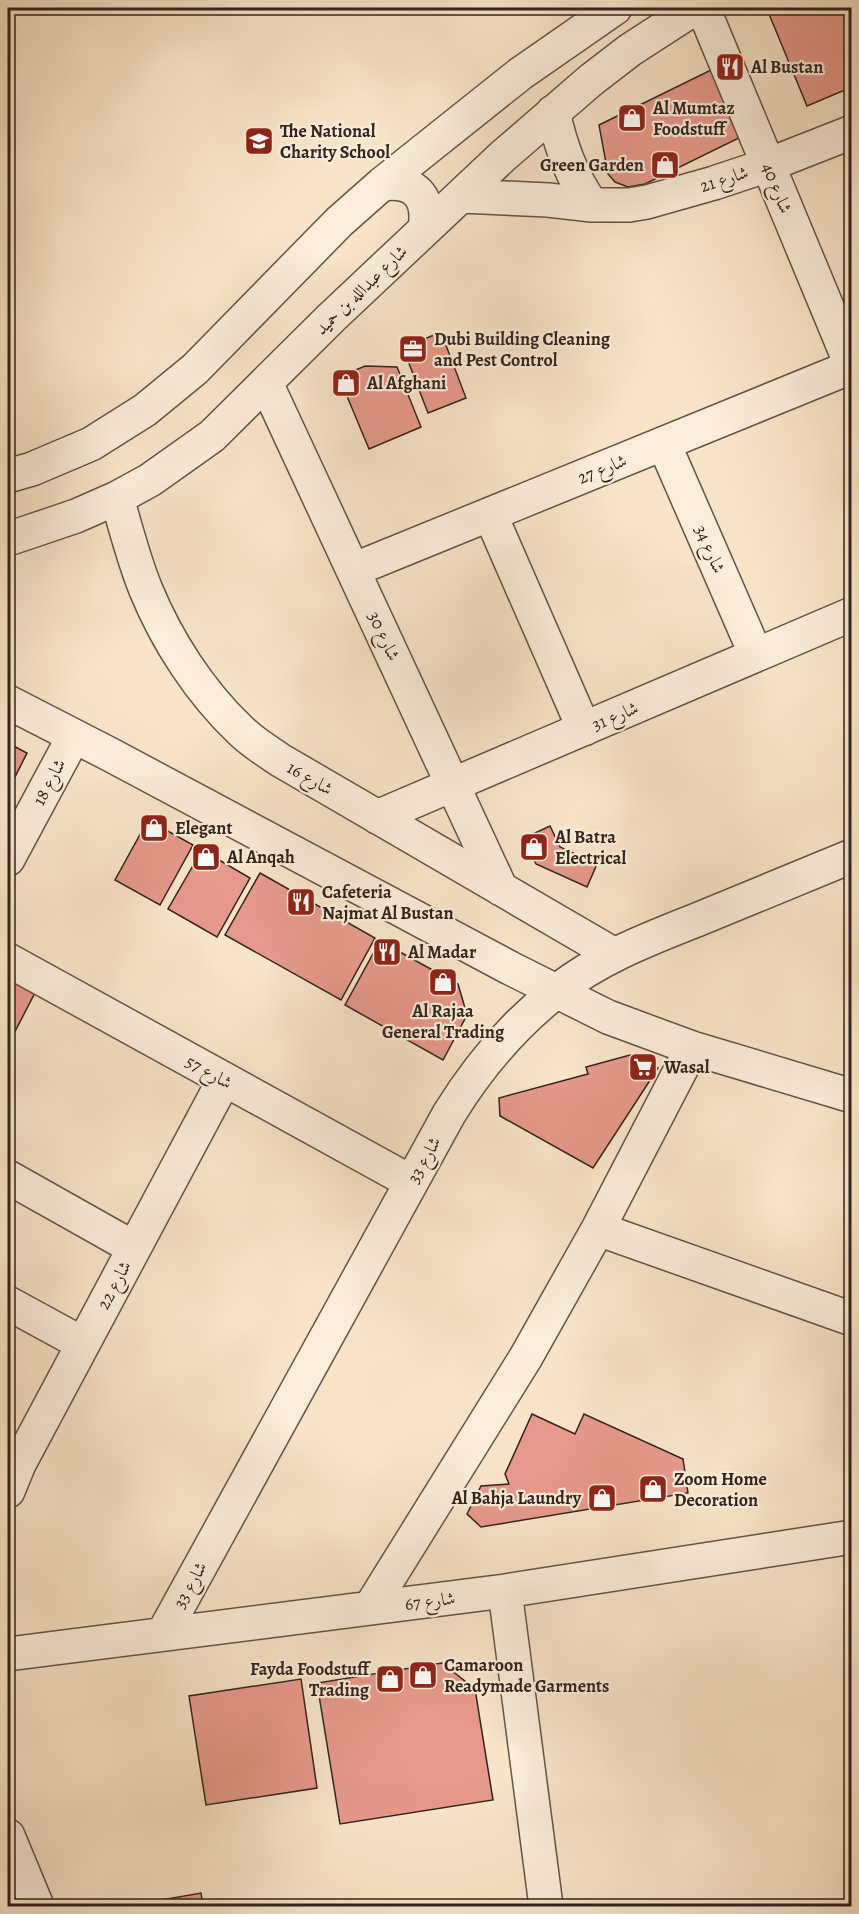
<svg xmlns="http://www.w3.org/2000/svg" width="859" height="1914" viewBox="0 0 859 1914" font-family="Alegreya,Amiri,serif">
  <style>
    .building { fill: #e7998b; stroke: #31231d; stroke-width: 1.5 }
    .lines { fill: none; stroke-linecap: round; stroke-linejoin: round }
    .minor-casing { stroke: #635348; stroke-width: 36 }
    .minor { stroke: #fbeddb; stroke-width: 33 }
    .labels { text-anchor: middle; dominant-baseline: central; stroke-width: 4.5; stroke-linejoin: round; paint-order: stroke }
    .poi-label { font-size: 18px; font-weight: bold; fill: #31231d; stroke: #fbeddb; text-anchor: start }
    .street-label { font-size: 18px; fill: #31231d; stroke: #fbeddb }
  </style>
  <rect width="100%" height="100%" fill="#f9e4c8"/>
  <filter id="stains"><feTurbulence type="fractalNoise" baseFrequency=".00333" numOctaves="4"/><feColorMatrix values="0 0 0 0 .2 0 0 0 0 .09 0 0 0 0 .02 0 0 0 .5 -.17"/></filter>
  <radialGradient id="worn" r=".72"><stop offset=".6" stop-color="#630" stop-opacity="0"/><stop offset="1" stop-color="#630" stop-opacity=".3"/></radialGradient>
  <path class="building" d="M 784,8 L 852,8 L 852,87 L 807,106 L 769,14 Z
    M 711,70 L 743,136 L 645,184 L 628,187 L 615,182 L 608,174 L 599,125 Z
    M 441,332 L 466,398 L 428,413 L 403,348 Z
    M 365,366 L 397,367 L 421,427 L 369,449 L 339,377 Z
    M 8,743 L 27,753 L 8,791 Z
    M 148,820 L 193,845 L 160,905 L 115,880 Z
    M 550,826 L 560,847 L 597,864 L 587,887 L 536,864 L 524,838 Z
    M 202,850 L 250,878 L 217,937 L 168,909 Z
    M 260,873 L 375,938 L 341,1000 L 225,935 Z
    M 380,941 L 458,984 L 467,1015 L 443,1060 L 345,1005 Z
    M 8,969 L 39,985 L 8,1045 Z
    M 630,1055 L 658,1068 L 593,1168 L 500,1116 L 499,1098 L 588,1074 L 586,1067 Z
    M 532,1414 L 575,1434 L 584,1414 L 683,1459 L 688,1493 L 481,1527 L 467,1514 L 481,1486 L 509,1484 L 505,1474 Z
    M 442,1663 L 475,1689 L 493,1800 L 340,1824 L 317,1683 Z
    M 301,1679 L 317,1788 L 206,1805 L 189,1696 Z
    M 201,1893 L 203,1906 L 127,1906 Z"/>
  <g class="lines">
    <g class="minor-casing">
      <path id="minor" d="M 703,8 L 852,367
        M 553,112 C 561,147 571,176 592,205
        M 382,184 C 415,180 430,196 425,229
        M 462,196 L 548,200 L 592,205 L 629,205 L 647,202 L 714,183 L 768,165 L 852,132
        M 266,383 L 501,889
        M 664,444 L 756,655
        M 8,476 L 32,469 L 91,444 L 145,410 L 195,369 L 339,222 L 382,184 L 520,74 L 615,8
        M 117,498 C 126,529 134,561 146,590 C 167,641 200,692 240,730 C 252,742 267,751 280,760 L 613,954
        M 490,514 L 584,729
        M 8,539 L 76,516 L 117,498 L 150,480 L 212,436 L 331,318 L 503,156 L 591,80 L 630,50 L 695,8
        M 353,570 L 851,367
        M 8,702 L 111,755 L 510,968 L 608,1017 L 692,1048 L 852,1096
        M 377,817 L 852,614
        M 8,859 L 74,736
        M 8,960 L 411,1182
        M 8,1177 L 134,1248
        M 598,1229 L 852,1319
        M 8,1303 L 83,1344
        M 8,1491 L 19,1464 L 224,1080
        M 505,1591 L 546,1906
        M 370,1608 L 526,1357 L 598,1229 L 692,1048
        M 163,1634 L 449,1114 C 478,1067 513,1025 557,991 C 600,957 649,939 699,919 C 750,898 801,877 852,856
        M 8,1654 L 505,1591 L 852,1537
        M 8,1836 L 37,1906"/>
    </g>
    <use href="#minor" class="minor"/>
  </g>
  <defs>
    <g id="restaurant-square" transform="scale(1.5)"><rect x="-9" y="-9" width="18" height="18" rx="4" fill="#8f2418" stroke="#fbeddb"/><path d="M-5-6h1v4h1v-4h1v4h1v-4h1v5L-1.5 .5V6h-2V.5L-5-1ZM5-6V6H3V1.5H1.5Q1.5-4 5-6Z" fill="#fff"/></g>
    <g id="shop-square" transform="scale(1.5)"><rect x="-9" y="-9" width="18" height="18" rx="4" fill="#8f2418" stroke="#fbeddb"/><path d="M-5-2.5h2.3a2.7 3.5 0 0 1 5.4 0H5L5.5 6h-11ZM-1.5-2.5h3a1.5 2.3 0 0 0-3 0Z" fill="#fff"/></g>
    <g id="school-square" transform="scale(1.5)"><rect x="-9" y="-9" width="18" height="18" rx="4" fill="#8f2418" stroke="#fbeddb"/><path d="M0-5L7-2L0 1L-7-2ZM-4 1L0 2.5L4 1V4Q0 6-4 4Z" fill="#fff"/></g>
    <g id="office-square" transform="scale(1.5)"><rect x="-9" y="-9" width="18" height="18" rx="4" fill="#8f2418" stroke="#fbeddb"/><path d="M-6-3h4V-5.5h4V-3h4V5H-6ZM-1-4.5V-3h2v-1.5ZM-6 0V1H6V0Z" fill="#fff"/></g>
    <g id="supermarket-square" transform="scale(1.5)"><rect x="-9" y="-9" width="18" height="18" rx="4" fill="#8f2418" stroke="#fbeddb"/><path d="M-6-5.5h2.5l.6 2H6L4.5 2H-2.5L-4.4-4H-6ZM-1.5 3.2a1.3 1.3 0 1 0 .1 0ZM3 3.2a1.3 1.3 0 1 0 .1 0Z" fill="#fff"/></g>
  </defs>
  <g fill-rule="evenodd">
    <use href="#restaurant-square" x="730" y="67"/>
    <use href="#shop-square" x="632" y="118"/>
    <use href="#school-square" x="259" y="141"/>
    <use href="#shop-square" x="665" y="165"/>
    <use href="#office-square" x="413" y="349"/>
    <use href="#shop-square" x="346" y="383"/>
    <use href="#shop-square" x="154" y="828"/>
    <use href="#shop-square" x="534" y="847"/>
    <use href="#shop-square" x="206" y="857"/>
    <use href="#restaurant-square" x="301" y="902"/>
    <use href="#restaurant-square" x="387" y="952"/>
    <use href="#shop-square" x="443" y="982"/>
    <use href="#supermarket-square" x="643" y="1067"/>
    <use href="#shop-square" x="653" y="1489"/>
    <use href="#shop-square" x="602" y="1498"/>
    <use href="#shop-square" x="423" y="1675"/>
    <use href="#shop-square" x="390" y="1679"/>
  </g>
  <g class="labels">
    <g class="poi-label">
      <text x="751" y="67">Al Bustan</text>
      <text x="653" y="108">Al Mumtaz<tspan x="653" dy="21">Foodstuff</tspan></text>
      <text x="280" y="131">The National<tspan x="280" dy="21">Charity School</tspan></text>
      <text x="644" y="165" text-anchor="end">Green Garden</text>
      <text x="434" y="339">Dubi Building Cleaning<tspan x="434" dy="21">and Pest Control</tspan></text>
      <text x="367" y="383">Al Afghani</text>
      <text x="175" y="828">Elegant</text>
      <text x="555" y="837">Al Batra<tspan x="555" dy="21">Electrical</tspan></text>
      <text x="227" y="857">Al Anqah</text>
      <text x="322" y="892">Cafeteria<tspan x="322" dy="21">Najmat Al Bustan</tspan></text>
      <text x="408" y="952">Al Madar</text>
      <text x="443" y="1011" text-anchor="middle">Al Rajaa<tspan x="443" dy="21">General Trading</tspan></text>
      <text x="664" y="1067">Wasal</text>
      <text x="674" y="1479">Zoom Home<tspan x="674" dy="21">Decoration</tspan></text>
      <text x="581" y="1498" text-anchor="end">Al Bahja Laundry</text>
      <text x="444" y="1665">Camaroon<tspan x="444" dy="21">Readymade Garments</tspan></text>
      <text x="369" y="1669" text-anchor="end">Fayda Foodstuff<tspan x="369" dy="21">Trading</tspan></text>
    </g>
    <g class="street-label">
      <text transform="translate(724 179) rotate(-18)">شارع 21</text>
      <text transform="translate(777 188) rotate(68)">شارع 40</text>
      <text transform="translate(361 290) rotate(-44)">شارع عبدالله بن حميد</text>
      <text transform="translate(602 469) rotate(-22)">شارع 27</text>
      <text transform="translate(710 549) rotate(66)">شارع 34</text>
      <text transform="translate(384 636) rotate(65)">شارع 30</text>
      <text transform="translate(615 716) rotate(-23)">شارع 31</text>
      <text transform="translate(310 778) rotate(30)">شارع 16</text>
      <text transform="translate(49 782) rotate(-62)">شارع 18</text>
      <text transform="translate(209 1072) rotate(29)">شارع 57</text>
      <text transform="translate(424 1160) rotate(-61)">شارع 33</text>
      <text transform="translate(114 1285) rotate(-62)">شارع 22</text>
      <text transform="translate(190 1585) rotate(-61)">شارع 33</text>
      <text transform="translate(430 1601) rotate(-7)">شارع 67</text>
    </g>
  </g>
  <rect width="859" height="1914" fill="none" stroke="#f9e4c8" stroke-width="30"/>
  <rect x="9" y="9" width="841" height="1896" fill="none" stroke="#31231d" stroke-width="3"/>
  <rect x="15" y="15" width="829" height="1884" fill="none" stroke="#31231d" stroke-width="1.5"/>
  <rect width="100%" height="100%" filter="url(#stains)"/>
  <rect width="100%" height="100%" fill="url(#worn)"/>
</svg>
